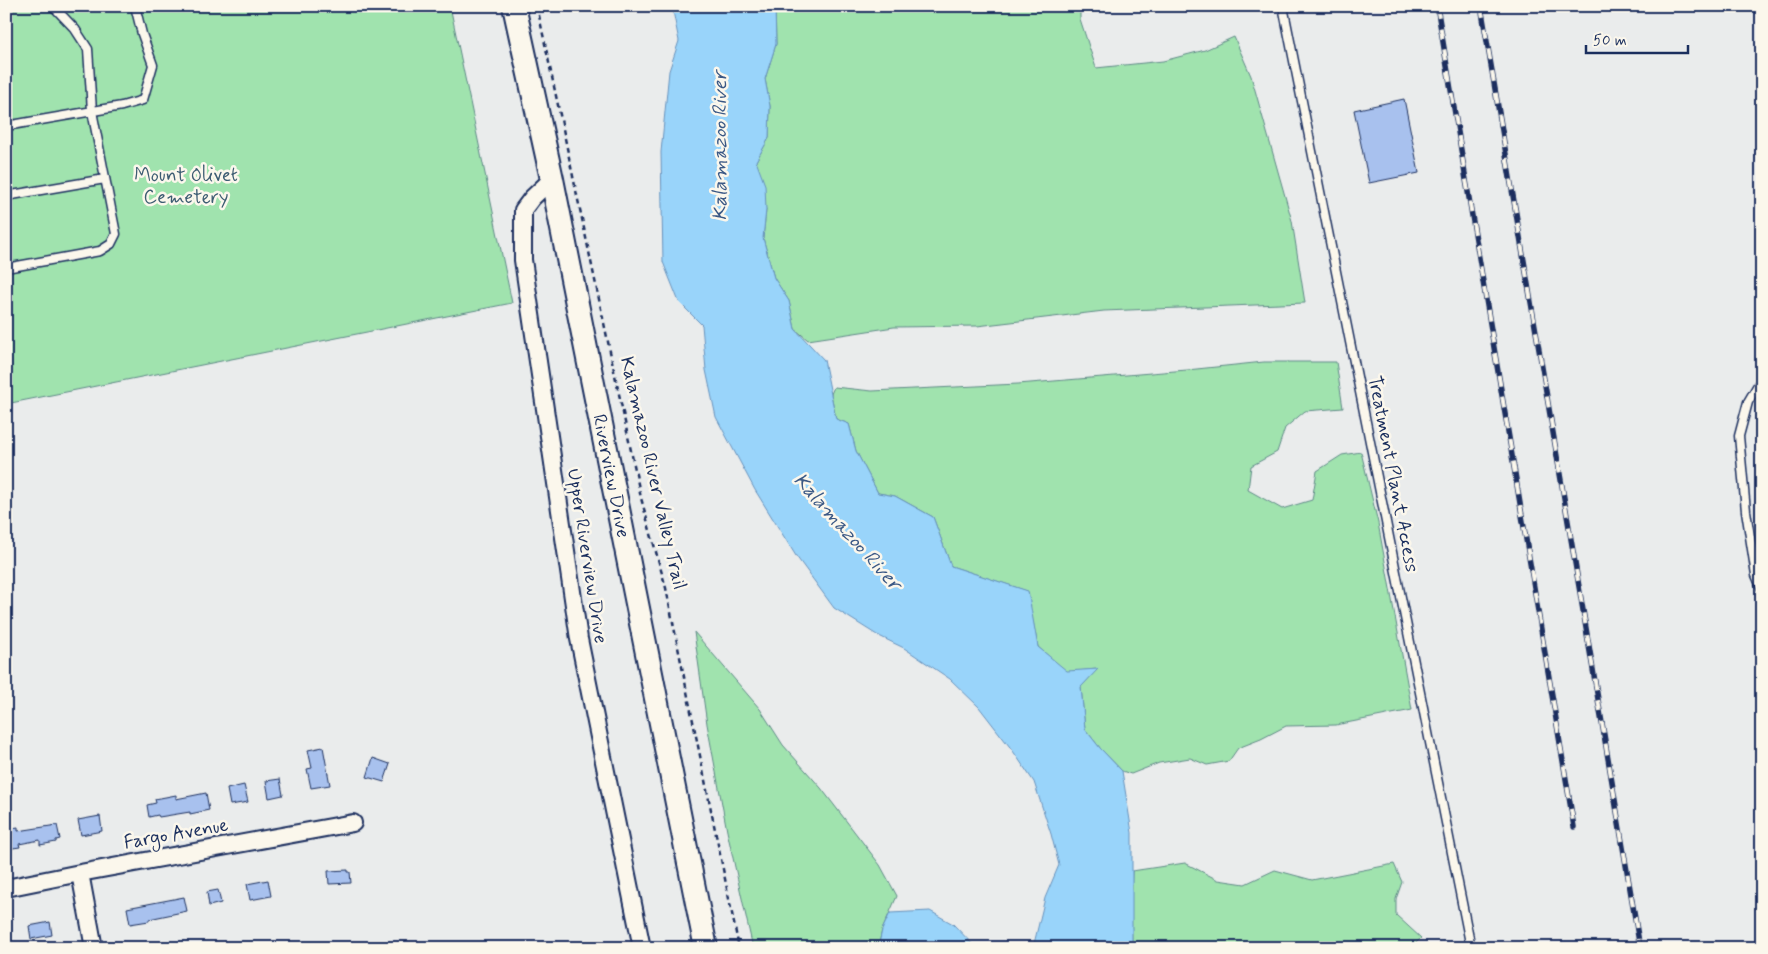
<svg xmlns="http://www.w3.org/2000/svg" width="1768" height="954" viewBox="0 0 1768 954" font-family="Mynerve,sans-serif">
  <style>
    .green { fill: #a0e3ae; stroke: #5e8986 }
    .water { fill: #99d4fa; stroke: #6792bc }
    .building { fill: #a8c1ee; stroke: #1b2f5e }
    .lines { fill: none; stroke-linecap: round; stroke-linejoin: round }
    .lane-casing { stroke: #1b2f5e; stroke-width: 11 }
    .street-casing { stroke: #1b2f5e; stroke-width: 20 }
    .secondary-casing { stroke: #1b2f5e; stroke-width: 26 }
    .path { stroke: #1b2f5e; stroke-width: 2.5; stroke-dasharray: 5 4; stroke-linecap: butt }
    .lane { stroke: #fbf7ec; stroke-width: 8 }
    .street { stroke: #fbf7ec; stroke-width: 16 }
    .secondary { stroke: #fbf7ec; stroke-width: 22 }
    .rail-casing { stroke: #1b2f5e; stroke-width: 5.5 }
    .rail { stroke: #fbf7ec; stroke-width: 4; stroke-dasharray: 11; stroke-linecap: butt }
    .labels { text-anchor: middle; dominant-baseline: central; stroke-width: 5; stroke-linejoin: round; paint-order: stroke }
    .park-label { font-size: 19px; fill: #3c5c72; stroke: #fbf7ec }
    .street-label { font-size: 19px; fill: #1b2f5e; stroke: #fbf7ec }
    .water-label { font-size: 20px; font-style: italic; fill: #3a5885; stroke: #fbf7ec }
  </style>
  <rect width="100%" height="100%" fill="#eaecec"/>
  <filter id="ink" filterUnits="userSpaceOnUse"><feTurbulence type="fractalNoise" baseFrequency=".02" numOctaves="2"/><feDisplacementMap in="SourceGraphic" scale="10" xChannelSelector="R" yChannelSelector="G"/><feConvolveMatrix kernelMatrix="1 2 1 2 8 2 1 2 1" color-interpolation-filters="sRGB"/></filter>
  <g filter="url(#ink)">
    <path class="green" d="M 6,6 L 450,6 L 512,303 L 6,404 Z
      M 775,6 L 1080,6 L 1080,19 L 1096,68 L 1163,61 L 1205,50 L 1234,37 L 1251,76 L 1292,221 L 1305,303 L 1104,311 L 977,326 L 894,327 L 808,340 L 795,329 L 789,301 L 774,278 L 763,238 L 766,210 L 756,161 L 769,138 L 770,106 L 765,79 L 776,44 Z
      M 1264,362 L 1336,362 L 1343,408 L 1305,411 L 1285,428 L 1277,452 L 1251,466 L 1248,490 L 1282,509 L 1312,500 L 1317,471 L 1342,455 L 1361,452 L 1378,523 L 1412,710 L 1336,725 L 1286,726 L 1261,739 L 1238,748 L 1229,761 L 1207,765 L 1190,758 L 1159,763 L 1131,774 L 1122,771 L 1100,748 L 1085,729 L 1081,687 L 1097,669 L 1067,672 L 1038,647 L 1027,591 L 951,566 L 933,517 L 895,496 L 878,493 L 856,451 L 849,424 L 836,419 L 831,394 L 834,387 L 872,391 L 1018,384 L 1187,370 Z
      M 694,632 L 760,709 L 783,745 L 821,788 L 880,865 L 897,896 L 882,930 L 878,948 L 753,948 L 727,831 L 707,724 Z
      M 1185,863 L 1218,880 L 1245,884 L 1275,870 L 1312,880 L 1394,864 L 1402,882 L 1396,899 L 1396,915 L 1421,938 L 1411,948 L 1132,948 L 1131,904 L 1132,871 Z"/>
    <path class="water" d="M 672,6 L 775,6 L 776,44 L 765,79 L 770,106 L 769,138 L 756,161 L 765,185 L 766,210 L 763,238 L 774,278 L 789,301 L 795,329 L 824,360 L 836,419 L 849,424 L 856,451 L 878,493 L 895,496 L 933,517 L 951,566 L 1028,591 L 1038,647 L 1067,671 L 1098,669 L 1081,687 L 1085,729 L 1100,748 L 1122,771 L 1132,833 L 1132,948 L 1033,948 L 1045,898 L 1059,865 L 1051,834 L 1034,782 L 1013,751 L 979,707 L 950,679 L 904,648 L 877,635 L 834,608 L 796,556 L 755,490 L 716,417 L 706,370 L 702,325 L 679,302 L 663,262 L 661,152 L 669,71 L 679,41 Z
      M 930,911 L 953,924 L 976,948 L 878,948 L 882,930 L 890,913 Z"/>
    <path class="building" d="M 1404,99 L 1419,173 L 1369,183 L 1354,110 Z
      M 323,747 L 330,785 L 311,788 L 307,769 L 312,768 L 308,750 Z
      M 373,758 L 390,764 L 384,782 L 367,777 Z
      M 280,779 L 283,795 L 269,798 L 266,781 Z
      M 244,785 L 248,802 L 230,805 L 227,789 Z
      M 206,793 L 209,810 L 190,814 L 190,812 L 159,817 L 158,815 L 149,817 L 147,805 L 156,803 L 155,799 L 176,795 L 176,799 Z
      M 100,816 L 102,831 L 81,835 L 78,820 Z
      M 57,825 L 60,839 L 56,840 L 56,842 L 40,845 L 40,840 L 19,844 L 20,847 L 6,849 L 6,829 L 18,827 L 18,831 Z
      M 348,870 L 348,872 L 350,872 L 351,883 L 329,884 L 328,871 Z
      M 268,880 L 271,896 L 250,900 L 247,884 Z
      M 218,890 L 221,903 L 209,906 L 207,892 Z
      M 184,897 L 187,911 L 149,919 L 149,921 L 130,924 L 127,908 Z
      M 50,922 L 52,935 L 31,939 L 29,926 Z"/>
    <g class="lines">
      <g class="lane-casing">
        <path id="lane" d="M 1283,6 L 1471,948
          M 6,126 L 122,106 L 143,100 L 153,65 L 142,34 L 135,6
          M 6,196 L 105,179
          M 6,268 L 100,251 L 111,244 L 116,234 L 92,111 L 88,49 L 75,29 L 53,6
          M 1762,378 L 1748,402 L 1739,436 L 1746,511 L 1756,575 L 1762,589"/>
      </g>
      <g class="street-casing">
        <path id="street" d="M 552,179 L 532,198 L 523,210 L 523,260 L 579,639 L 642,948
          M 80,873 L 94,948
          M 6,888 L 80,873 L 353,823"/>
      </g>
      <g class="secondary-casing">
        <g id="secondary">
          <path id="s1" d="M 514,6 L 552,179 L 706,948"/>
        </g>
      </g>
      <path class="path" d="M 537,6 L 641,498 L 666,588 L 739,948"/>
      <use href="#lane" class="lane"/>
      <use href="#street" class="street"/>
      <use href="#secondary" class="secondary"/>
      <g class="rail-casing">
        <path id="rail" d="M 1437,6 L 1574,827
          M 1481,6 L 1640,948"/>
      </g>
      <use href="#rail" class="rail"/>
    </g>
  </g>
  <g class="labels">
    <g class="park-label">
      <text x="186" y="175">Mount Olivet<tspan x="186" dy="22">Cemetery</tspan></text>
    </g>
    <g class="street-label">
      <text transform="translate(653 473) rotate(77)">Kalamazoo River Valley Trail</text>
      <text transform="translate(1393 474) rotate(79)">Treatment Plant Access</text>
      <text stroke="none"><textPath href="#s1" startOffset="480">Riverview Drive</textPath></text>
      <text transform="translate(587 556) rotate(81)">Upper Riverview Drive</text>
      <text transform="translate(176 834) rotate(-10)">Fargo Avenue</text>
    </g>
    <g class="water-label">
      <text transform="translate(720 146) rotate(-90)">Kalamazoo River</text>
      <text transform="translate(847 532) rotate(48)">Kalamazoo River</text>
    </g>
  </g>
  <rect width="1768" height="954" fill="none" stroke="#fbf7ec" stroke-width="25"/>
  <rect x="12" y="12" width="1743" height="929" fill="none" stroke="#1b2f5e" stroke-width="2" filter="url(#ink)"/>
  <path d="M1586 45v8h102v-8" fill="none" stroke="#1b2f5e" stroke-width="2.5"/>
  <text x="1593" y="45" font-size="15" fill="#1b2f5e" stroke="#fbf7ec" stroke-width="4" paint-order="stroke">50 m</text>
</svg>
